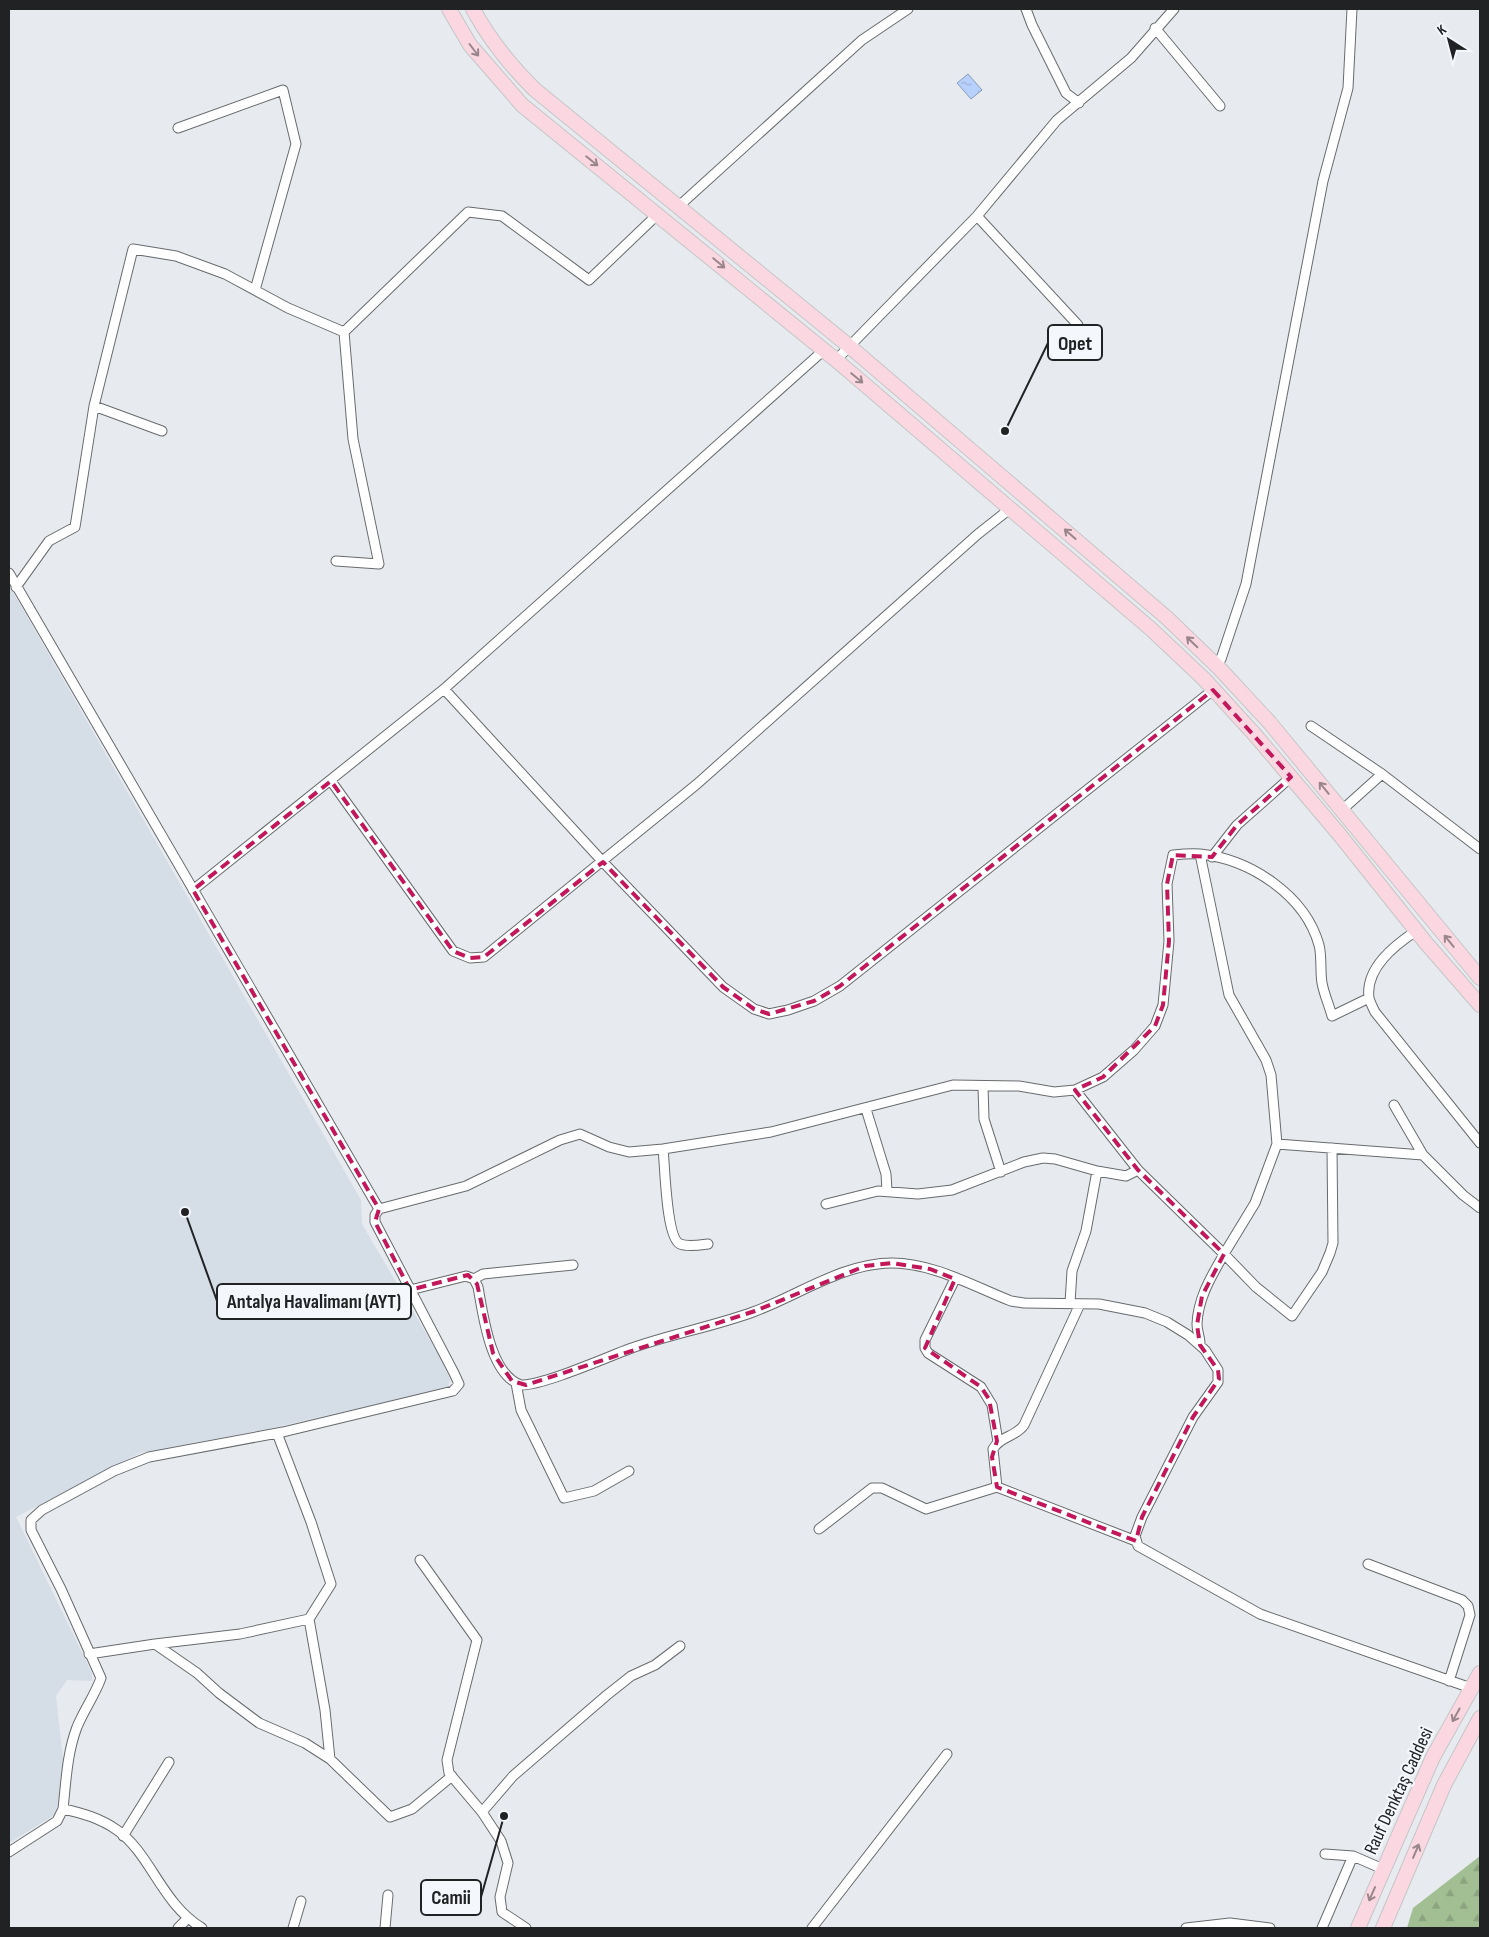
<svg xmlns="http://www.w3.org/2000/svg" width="1489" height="1937" viewBox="0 0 1489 1937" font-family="'Sofia Sans Condensed',sans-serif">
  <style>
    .built { fill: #d5dde7 }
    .forest { fill: url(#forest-firs) }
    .water { fill: url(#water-ripples); stroke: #8a9cbb }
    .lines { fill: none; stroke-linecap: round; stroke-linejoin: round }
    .street-casing { stroke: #686b6e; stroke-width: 11 }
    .primary-casing { stroke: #c5c6c6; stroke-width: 16 }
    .street { stroke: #fff; stroke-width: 9 }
    .primary { stroke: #fbd8e1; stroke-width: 14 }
    .oneway { stroke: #99868c }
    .marked { fill: none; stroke: #c2185b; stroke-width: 4; stroke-dasharray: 10 6; stroke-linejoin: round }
    .labels { text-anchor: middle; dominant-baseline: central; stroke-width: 4.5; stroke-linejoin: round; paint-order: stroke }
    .street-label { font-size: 19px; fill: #212224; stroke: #f4f8fc }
    .leader { fill: none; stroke: #212224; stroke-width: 2 }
    .callout-dot { fill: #212224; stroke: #f4f8fc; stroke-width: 2 }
    .callout { fill: #f4f8fc; stroke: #212224; stroke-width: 2 }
    .callout-label { font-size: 20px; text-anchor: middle; font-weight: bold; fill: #212224 }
  </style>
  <defs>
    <pattern id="forest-firs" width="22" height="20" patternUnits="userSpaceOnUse" patternTransform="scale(1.25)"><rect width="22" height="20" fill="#a2bf94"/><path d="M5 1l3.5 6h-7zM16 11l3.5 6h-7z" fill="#8ba47f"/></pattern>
    <pattern id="water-ripples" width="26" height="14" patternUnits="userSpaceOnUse" patternTransform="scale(1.25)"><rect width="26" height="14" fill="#b7d0fc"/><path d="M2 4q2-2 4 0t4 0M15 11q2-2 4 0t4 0" fill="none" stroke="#9db2d8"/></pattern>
  </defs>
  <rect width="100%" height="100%" fill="#e7eaee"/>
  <path class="built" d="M 9,585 L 361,1200 L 362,1224 L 451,1376 L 448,1388 L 272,1428 L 140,1453 L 16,1517 L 92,1673 L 92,1681 L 67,1680 L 56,1696 L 64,1769 L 56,1814 L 9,1843 Z"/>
  <path class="forest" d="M 1480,1856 L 1480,1928 L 1407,1928 L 1413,1908 Z"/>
  <path class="water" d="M 968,74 L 982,90 L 971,99 L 957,83 Z"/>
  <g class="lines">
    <g class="street-casing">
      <path id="street" d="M 1026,9 L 1032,25 L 1066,93 L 1079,103
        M 1155,28 L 1220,106
        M 178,128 L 283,90 L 296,144 L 255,290
        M 679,206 L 862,40 L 908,9
        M 977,216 L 1078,325
        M 836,360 L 977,216 L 1057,120 L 1131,58 L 1174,9
        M 94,406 L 162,431
        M 336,561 L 379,564 L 353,439 L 344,332 L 468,212 L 502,216 L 589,280 L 658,214
        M 9,573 L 379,1209
        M 16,587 L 49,541 L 75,527 L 94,406 L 133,249 L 176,256 L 225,274 L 288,308 L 344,332
        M 1217,665 L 1221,659 L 1246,584 L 1323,181 L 1348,88 L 1352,9
        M 444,689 L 603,862 L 723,987 L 754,1009 L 769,1014 L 788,1010 L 814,1001 L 840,986 L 1213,690
        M 1311,726 L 1382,774
        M 331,781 L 453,951 L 470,958 L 484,957 L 697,784 L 978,534 L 1011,508
        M 1342,810 L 1382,774 L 1480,849
        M 1200,854 L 1229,995 L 1266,1060 L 1271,1075 L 1277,1144
        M 1212,857 L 1237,825 L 1291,777
        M 193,890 L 444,689 L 824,350
        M 1416,931 C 1395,945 1365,968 1369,998 C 1370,1002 1373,1008 1375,1012 L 1480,1143
        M 983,1086 L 984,1119 L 1001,1172
        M 1075,1090 L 1138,1170 L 1224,1254 L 1255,1203 L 1277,1144 L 1423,1155 L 1463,1195 L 1480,1208
        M 1394,1105 L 1423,1155
        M 866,1109 L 886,1174 L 887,1190
        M 663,1149 C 665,1165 666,1238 680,1244 C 687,1247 700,1245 708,1244
        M 826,1204 L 878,1191 L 918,1194 L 952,1190 L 1024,1162 L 1043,1158 L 1055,1159 L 1097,1171 L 1126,1176 L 1138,1170
        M 474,1279 L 483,1274 L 573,1265
        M 955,1279 L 925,1340 L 925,1348 L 928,1353 L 981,1387 L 992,1405 L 998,1442
        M 410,1290 L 466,1276 L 474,1279 L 478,1287 C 483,1314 490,1375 521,1385 C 544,1385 605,1358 629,1349 C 670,1334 712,1327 753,1312 C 797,1296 843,1263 892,1263 C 933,1263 973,1286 1011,1301 L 1024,1303 L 1099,1304 L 1145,1313 L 1167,1322 L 1188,1335 L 1205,1350 L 1218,1370 L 1218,1382 L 1193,1417 L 1142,1517 L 1135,1536 L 1138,1546 L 1260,1614 L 1471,1688
        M 1070,1303 L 1072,1271 L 1086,1231 L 1097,1171
        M 1200,1344 C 1200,1337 1197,1331 1197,1324 C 1198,1298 1211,1277 1224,1254 L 1256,1287 L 1292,1316 L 1322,1272 L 1330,1253 L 1333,1243 L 1332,1148
        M 516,1383 L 521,1410 L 564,1498 L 594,1491 L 629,1471
        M 277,1433 L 311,1522 L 331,1584 L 309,1619
        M 997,1487 L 993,1449 C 1000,1436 1016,1437 1024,1425 L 1080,1304
        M 819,1529 L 872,1488 L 882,1488 L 926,1509 L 997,1487 L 1136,1541
        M 420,1560 L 477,1640 L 447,1760 L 449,1773 L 482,1812 L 513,1776 L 607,1695 L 631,1676 L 655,1665 L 680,1646
        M 1368,1564 L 1462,1600 L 1468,1606 L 1470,1615 L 1449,1681
        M 155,1644 L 240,1634 L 309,1619 L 325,1710 L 330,1759
        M 89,1654 L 155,1644 L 197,1673 L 219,1693 L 259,1723 L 305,1743 L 330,1759 L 390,1817 L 412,1809 L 452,1776
        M 63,1809 C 66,1782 67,1753 77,1727 C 84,1710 95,1695 101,1678 L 61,1589 L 31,1530 L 31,1520 L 42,1510 L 114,1471 L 149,1457 L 283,1432 L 453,1391 L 459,1384 L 454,1373 L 375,1222 L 375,1215 L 379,1209 L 466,1186 L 560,1140 L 580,1134 L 609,1147 L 629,1152 L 663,1149 L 771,1132 L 953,1085 L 1019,1086 L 1054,1092 L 1075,1090 L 1103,1077 L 1134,1050 L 1155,1026 L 1163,1005 L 1169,941 L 1167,884 L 1173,855 C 1182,854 1191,853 1200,854 C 1250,859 1305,895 1319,945 C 1322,956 1320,971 1322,983 C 1324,994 1329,1005 1332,1016 L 1369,998
        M 482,1812 L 501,1841 L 508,1863 L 500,1897 L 502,1912 L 526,1928
        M 123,1836 L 169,1762
        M 9,1852 L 57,1821 L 63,1809 C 82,1813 100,1818 117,1830 C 151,1854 161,1903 202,1928
        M 1325,1854 L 1353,1856
        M 178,1928 L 187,1919
        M 293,1928 L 301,1901
        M 385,1928 L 388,1895
        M 812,1928 L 947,1754
        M 1186,1928 L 1230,1923 L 1270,1928
        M 1322,1928 L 1353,1856 L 1383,1869"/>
    </g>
    <g class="primary-casing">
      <path id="primary" d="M 449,9 L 470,45 L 522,105 L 836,360 L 1151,629 L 1204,679 L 1256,736 L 1339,834 L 1426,943 L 1480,1005
        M 473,9 C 489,39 509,64 534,89 L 849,346 L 1167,618 L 1219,668 L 1270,723 L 1480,978
        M 1358,1928 L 1433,1757 L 1480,1673
        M 1383,1928 L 1444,1785 L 1480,1718"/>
    </g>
    <use href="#street" class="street"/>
    <use href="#primary" class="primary"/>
  </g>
  <defs><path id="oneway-shaft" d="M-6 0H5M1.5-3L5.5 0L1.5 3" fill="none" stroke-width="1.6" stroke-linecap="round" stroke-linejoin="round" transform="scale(1.25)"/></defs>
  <g class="oneway">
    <use href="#oneway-shaft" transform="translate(474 50) rotate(53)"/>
    <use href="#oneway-shaft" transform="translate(592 161) rotate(39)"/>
    <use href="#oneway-shaft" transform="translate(719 263) rotate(40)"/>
    <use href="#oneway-shaft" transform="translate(857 378) rotate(40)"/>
    <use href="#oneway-shaft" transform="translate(1070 534) rotate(-139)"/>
    <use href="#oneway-shaft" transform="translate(1192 642) rotate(-136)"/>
    <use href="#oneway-shaft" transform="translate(1324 788) rotate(-129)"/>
    <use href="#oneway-shaft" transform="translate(1449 941) rotate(-129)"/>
    <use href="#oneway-shaft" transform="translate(1456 1715) rotate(119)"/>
    <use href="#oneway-shaft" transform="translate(1416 1851) rotate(-67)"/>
    <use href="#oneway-shaft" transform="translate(1372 1894) rotate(114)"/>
  </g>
  <path class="marked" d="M 1213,690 L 1291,777 L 1237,825 L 1212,857 L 1173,855 L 1167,884 L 1169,941 L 1163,1005 L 1155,1026 L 1103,1077 L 1075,1090 L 1138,1170 L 1224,1254 L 1202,1296 L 1197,1325 L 1200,1345 L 1218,1370 L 1219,1379 L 1193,1417 L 1142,1517 L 1136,1541 L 997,1487 L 992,1457 L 997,1441 L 989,1399 L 981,1387 L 925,1348 L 955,1279 L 930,1269 L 892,1263 L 865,1266 L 755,1311 L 526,1385 L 512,1381 L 493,1353 L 477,1284 L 468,1275 L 410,1290 L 375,1222 L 379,1209 L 193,890 L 331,781 L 453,951 L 470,958 L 484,957 L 603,862 L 723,987 L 754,1009 L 769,1014 L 814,1001 L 840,986 Z"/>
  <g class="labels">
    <g class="street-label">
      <text transform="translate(1399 1791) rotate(-65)">Rauf Denktaş Caddesi</text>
    </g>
  </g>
  <path class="leader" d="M1005 431L1048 343M185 1212L217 1301M504 1816L481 1897"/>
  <g class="callout-dot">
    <circle cx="1005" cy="431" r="5"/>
    <circle cx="185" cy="1212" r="5"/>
    <circle cx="504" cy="1816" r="5"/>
  </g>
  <g class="callout">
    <rect x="1048" y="325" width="54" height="35" rx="5"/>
    <rect x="217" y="1284" width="194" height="35" rx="5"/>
    <rect x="421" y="1880" width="60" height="35" rx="5"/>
  </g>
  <g class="callout-label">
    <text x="1075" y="350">Opet</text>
    <text x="314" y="1308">Antalya Havalimanı (AYT)</text>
    <text x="451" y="1904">Camii</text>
  </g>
  <rect width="1489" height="1937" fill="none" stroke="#212224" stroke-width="20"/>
  <g transform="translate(1449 40) rotate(324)" stroke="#f4f8fc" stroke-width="4" paint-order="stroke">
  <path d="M0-4L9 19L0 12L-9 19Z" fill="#212224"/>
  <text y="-8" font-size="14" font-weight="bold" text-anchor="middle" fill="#212224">K</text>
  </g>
</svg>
